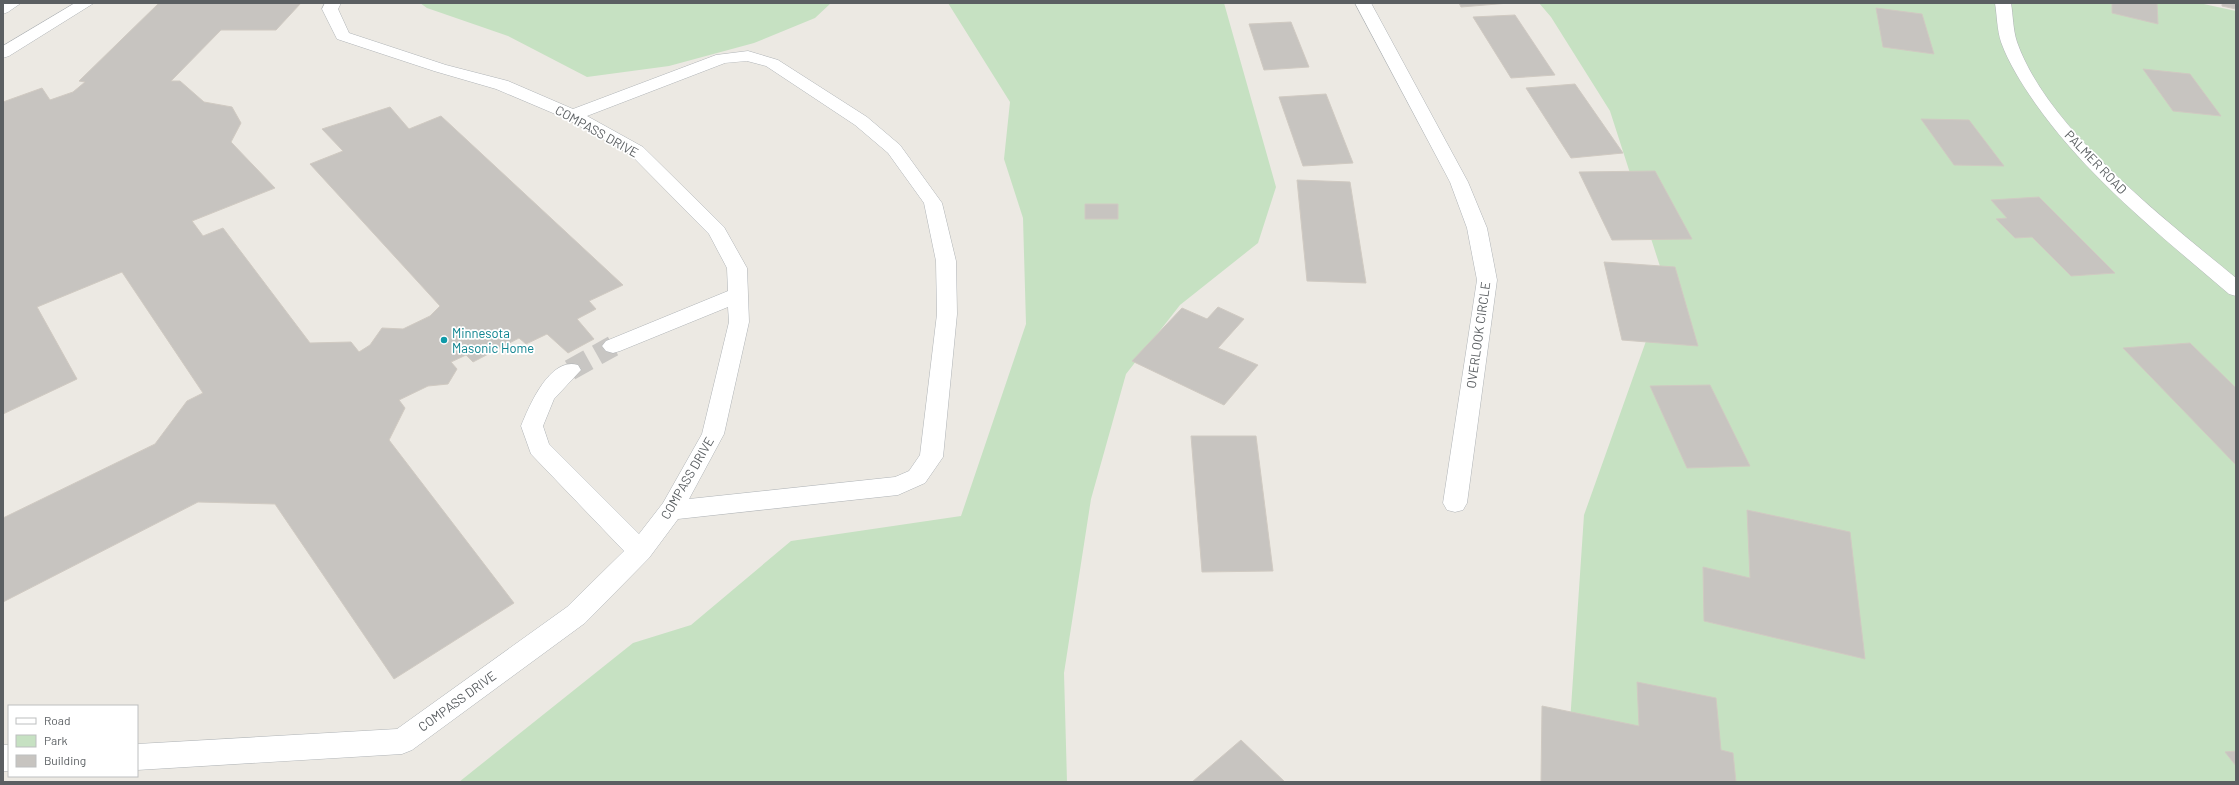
<svg xmlns="http://www.w3.org/2000/svg" width="2239" height="785" viewBox="0 0 2239 785" font-family="Barlow,sans-serif">
  <style>
    .green { fill: #c6e1c2 }
    .building { fill: #c7c4c0; stroke: #d0cac2 }
    .lines { fill: none; stroke-linecap: round; stroke-linejoin: round }
    .minor-tunnel { stroke: #c8c6c3; stroke-width: 21; stroke-dasharray: 21 10; stroke-linecap: butt }
    .minor-casing { stroke: #b0b4b7; stroke-width: 1 }
    .minor { fill: #fff; fill-rule: evenodd }
    .culture-dot { fill: #0f9aa8; stroke: #fff; stroke-width: 1.5 }
    .labels { text-anchor: middle; dominant-baseline: central; stroke-width: 3.5; stroke-linejoin: round; paint-order: stroke }
    .street-label { font-size: 13px; fill: #5b5f62; stroke: #fff }
    .culture-label { font-size: 13px; fill: #0d838f; stroke: #fff; text-anchor: start }
  </style>
  <rect width="100%" height="100%" fill="#ece9e3"/>
  <path class="green" d="M 420,3 L 831,3 L 815,18 L 754,43 L 669,66 L 587,77 L 508,36 L 427,8 Z
    M 948,3 L 1224,3 L 1276,187 L 1258,243 L 1180,305 L 1126,374 L 1091,499 L 1064,673 L 1067,782 L 459,782 L 633,643 L 691,625 L 791,541 L 961,516 L 1026,324 L 1023,218 L 1004,159 L 1010,102 Z
    M 1539,3 L 2199,3 L 2236,11 L 2236,782 L 1566,782 L 1584,515 L 1666,285 L 1610,111 L 1551,17 Z"/>
  <path class="building" d="M 159,3 L 301,3 L 276,30 L 221,30 L 171,81 L 180,81 L 204,102 L 232,107 L 241,123 L 231,142 L 275,188 L 192,221 L 203,236 L 223,228 L 310,343 L 351,342 L 359,352 L 370,345 L 382,328 L 403,329 L 430,316 L 440,306 L 310,164 L 343,151 L 322,129 L 390,107 L 409,129 L 441,116 L 623,285 L 589,301 L 596,309 L 577,319 L 594,339 L 568,353 L 547,334 L 526,344 L 519,338 L 473,362 L 466,355 L 451,362 L 457,369 L 448,384 L 428,386 L 399,400 L 405,408 L 389,440 L 514,603 L 394,679 L 275,504 L 198,502 L 3,602 L 3,518 L 155,444 L 187,401 L 203,393 L 122,272 L 37,307 L 77,379 L 3,414 L 3,102 L 42,88 L 50,100 L 73,92 L 85,82 L 79,81 Z
    M 1459,3 L 1509,3 L 1461,7 Z
    M 2112,3 L 2157,3 L 2158,24 L 2112,13 Z
    M 2222,3 L 2236,3 L 2236,9 L 2222,6 Z
    M 1876,8 L 1922,14 L 1934,54 L 1883,47 Z
    M 1515,15 L 1555,75 L 1511,78 L 1473,17 Z
    M 1291,22 L 1309,67 L 1264,70 L 1249,24 Z
    M 2143,69 L 2190,74 L 2221,116 L 2173,111 Z
    M 1575,84 L 1623,153 L 1571,158 L 1526,88 Z
    M 1326,94 L 1353,163 L 1303,166 L 1279,97 Z
    M 1921,119 L 1969,120 L 2004,166 L 1954,165 Z
    M 1655,171 L 1692,239 L 1612,240 L 1579,172 Z
    M 1297,180 L 1350,182 L 1366,283 L 1307,281 Z
    M 2039,197 L 2115,273 L 2071,276 L 2032,237 L 2015,238 L 1996,219 L 2007,218 L 1991,200 Z
    M 1085,204 L 1118,204 L 1118,219 L 1085,219 Z
    M 1604,262 L 1675,267 L 1698,346 L 1622,340 Z
    M 1218,307 L 1244,319 L 1218,348 L 1258,365 L 1224,405 L 1132,361 L 1182,308 L 1207,319 Z
    M 2190,343 L 2236,388 L 2236,465 L 2123,348 Z
    M 1710,385 L 1750,466 L 1687,468 L 1650,386 Z
    M 1191,436 L 1256,436 L 1273,571 L 1202,572 Z
    M 1747,510 L 1850,532 L 1865,659 L 1704,621 L 1703,567 L 1750,578 Z
    M 1637,682 L 1716,698 L 1721,750 L 1733,753 L 1736,782 L 1541,782 L 1542,706 L 1639,726 Z
    M 1241,740 L 1285,782 L 1192,782 Z
    M 2236,751 L 2236,766 L 2225,752 Z"/>
  <g class="lines">
    <path class="minor-tunnel" d="M 570,370 L 613,346"/>
    <g class="minor-casing">
      <path id="minor" d="M 3,3 L 21,3 L 8,12 L 3,14 Z
        M 75,3 L 94,3 L 9,56 L 3,58 L 3,46 Z
        M 325,3 L 341,3 L 338,9 L 349,33 L 446,65 L 508,81 L 573,109 L 716,55 L 748,51 L 778,60 L 867,117 L 900,145 L 942,203 L 956,261 L 957,314 L 943,457 L 925,483 L 898,495 L 678,519 L 649,558 L 585,623 L 412,750 L 402,754 L 137,770 L 137,744 L 397,729 L 567,607 L 624,551 L 531,454 L 521,426 C 529,406 550,356 578,365 L 581,370 L 554,399 L 543,426 L 549,444 L 639,534 L 663,503 L 702,434 L 729,322 L 728,307 L 620,351 L 613,353 L 606,351 L 602,346 L 606,341 L 728,291 L 727,268 L 709,234 L 631,155 L 567,119 L 496,89 L 434,71 L 337,39 L 322,9 ZM 747,61 L 766,66 L 855,125 L 888,153 L 924,203 L 936,261 L 937,314 L 920,455 L 909,471 L 895,477 L 689,499 L 724,434 L 749,322 L 747,268 L 724,227 L 643,147 L 587,116 L 725,63 Z
        M 1355,3 L 1371,3 L 1468,182 L 1487,228 L 1497,280 L 1467,503 L 1463,510 L 1455,512 L 1447,510 L 1443,503 L 1477,280 L 1467,228 L 1450,182 Z
        M 1995,3 L 2011,3 C 2013,15 2013,30 2017,42 C 2048,130 2166,220 2236,278 L 2236,296 L 2229,294 C 2160,235 2087,177 2035,103 C 2022,84 2009,64 2001,42 C 1997,30 1997,15 1995,3 Z
        M 3,745 L 9,745 L 9,771 L 3,771 Z"/>
    </g>
    <use href="#minor" class="minor"/>
  </g>
  <circle class="culture-dot" cx="444" cy="340" r="4"/>
  <g class="labels">
    <g class="street-label">
      <text transform="translate(597 131) rotate(29)">COMPASS DRIVE</text>
      <text transform="translate(2096 162) rotate(46)">PALMER ROAD</text>
      <text transform="translate(1478 335) rotate(-82)">OVERLOOK CIRCLE</text>
      <text transform="translate(687 478) rotate(-60)">COMPASS DRIVE</text>
      <text transform="translate(457 701) rotate(-36)">COMPASS DRIVE</text>
    </g>
    <g class="culture-label">
      <text x="452" y="333">Minnesota<tspan x="452" dy="15">Masonic Home</tspan></text>
    </g>
  </g>
  <rect width="2239" height="785" fill="none" stroke="#5b5f62" stroke-width="8"/>
  <rect x="8" y="705" width="130" height="72" fill="#ffffff" stroke="#bdbfc0"/>
  <rect x="16" y="718" width="20" height="6" fill="#ffffff" stroke="#bdbfc0"/>
  <text x="44" y="725" font-size="12" fill="#5b5f62">Road</text>
  <rect x="16" y="735" width="20" height="12" fill="#c6e1c2" stroke="#bdbfc0"/>
  <text x="44" y="745" font-size="12" fill="#5b5f62">Park</text>
  <rect x="16" y="755" width="20" height="12" fill="#c7c4c0" stroke="#bdbfc0"/>
  <text x="44" y="765" font-size="12" fill="#5b5f62">Building</text>
</svg>
